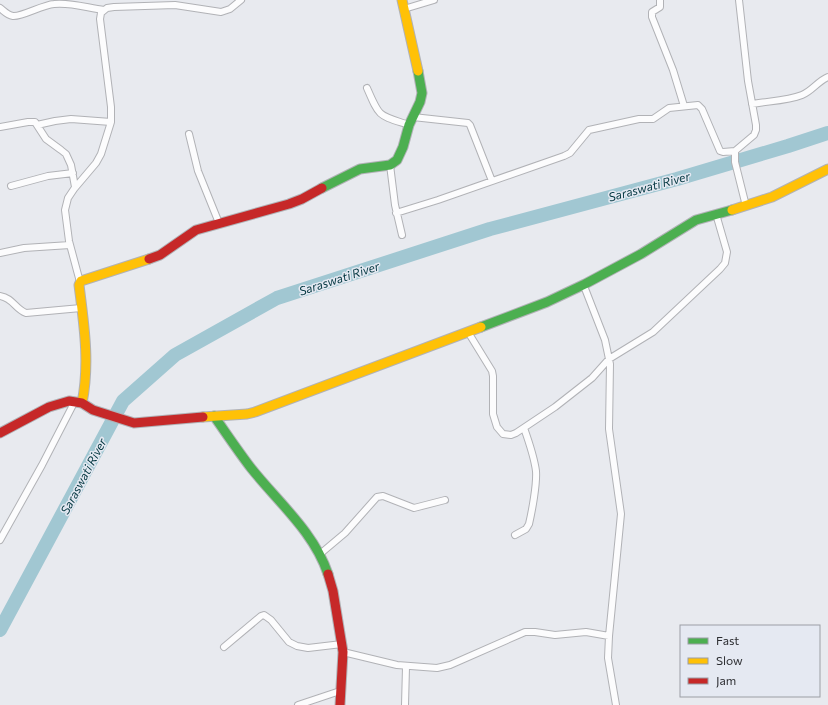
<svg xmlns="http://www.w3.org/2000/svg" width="828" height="705" viewBox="0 0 828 705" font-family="Commissioner,sans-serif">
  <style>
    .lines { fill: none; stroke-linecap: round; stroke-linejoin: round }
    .river { stroke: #a1c7d2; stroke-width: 14 }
    .street-casing { stroke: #b1b2b6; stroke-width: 8 }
    .fast-casing { stroke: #b1b2b6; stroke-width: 11 }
    .slow-casing { stroke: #b1b2b6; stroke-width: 11 }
    .jam-casing { stroke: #b1b2b6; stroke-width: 11 }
    .street { stroke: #fcfcfd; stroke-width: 6 }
    .fast { stroke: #4caf50; stroke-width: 9 }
    .slow { stroke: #ffc107; stroke-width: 9 }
    .jam { stroke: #c62828; stroke-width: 9 }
    .labels { text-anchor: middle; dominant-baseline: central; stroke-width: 3; stroke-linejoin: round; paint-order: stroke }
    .water-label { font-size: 12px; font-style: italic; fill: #033741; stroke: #e5e9f2 }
  </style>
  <rect width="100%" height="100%" fill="#e8eaef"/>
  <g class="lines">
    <path class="river" d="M 0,630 L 123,401 L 175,355 L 277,298 L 490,229 L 677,179 L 788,146 L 828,133"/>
    <g class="street-casing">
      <path id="street" d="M 660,0 L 660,7 L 652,12 L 652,17 L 673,70 L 684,106
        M 739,0 L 748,81 L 756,125 L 756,130 L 754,135 L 735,151 L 735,162 L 746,206
        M 0,8 C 4,11 7,15 13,16 C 22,17 42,5 54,4 C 70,2 88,8 104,10
        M 404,9 L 434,0
        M 367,88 C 380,118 378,115 409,125
        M 752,104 C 768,101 787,101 802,95 C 812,91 818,81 828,77
        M 413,117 L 468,123 L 470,125 L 492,181
        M 37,125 L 55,121 L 71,119 L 111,122
        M 0,127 L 28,122 L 35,122 L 46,139 L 61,150 L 66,154 L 71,165 L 75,187
        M 189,134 L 198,171 L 219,223
        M 390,165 L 395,205 L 402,235
        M 11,186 L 48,176 L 73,173
        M 396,213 L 438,200 L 564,156 L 570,153 L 589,130 L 639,119 L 653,119 L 669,108 L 698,105 L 702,109 L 720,151 L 723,152 L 735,151
        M 0,253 L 24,248 L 70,245
        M 80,282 L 69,241 L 65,210 L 68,198 L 74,189 L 96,163 L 101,154 L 111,122 L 111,107 L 100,19 L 101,13 L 107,8 L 114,7 L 175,5 L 221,12 L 230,9 L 241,0
        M 584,286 L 605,340 L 610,364 L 609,429 L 621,514 L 609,636 L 608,658 L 616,705
        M 0,296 C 13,298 15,309 26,313 L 81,308
        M 468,332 L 492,371 L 493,376 L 493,414 L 497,427 L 503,434 L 511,435 L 516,433 L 555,407 L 592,378 L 609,359 L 653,332 L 720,269 L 725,263 L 727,252 L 716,214
        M 515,535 L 526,529 L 529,524 C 532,511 537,484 536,471 C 534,456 529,442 524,428
        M 0,540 L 42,465 L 75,401
        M 320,554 L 345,533 L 377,497 L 383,496 L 414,508 L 445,500
        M 224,647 L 261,616 L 264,615 L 271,620 L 289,642 L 297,646 L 308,648 L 342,644
        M 343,652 L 397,665 L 437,668 L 450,665 L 525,632 L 535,632 L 555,635 L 586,632 L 609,636
        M 298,705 L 340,691
        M 405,705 L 406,667"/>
    </g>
    <g class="fast-casing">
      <path id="fast" d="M 322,188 L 360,169 L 390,165 L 397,160 L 403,147 L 409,125 L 420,102 L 422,93 L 418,71
        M 481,327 L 547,302 L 585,284 L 641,254 L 696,220 L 732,210
        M 214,416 C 226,433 238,451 251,468 C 278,502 314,532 328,574"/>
    </g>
    <g class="slow-casing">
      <path id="slow" d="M 402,0 L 418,71
        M 732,210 L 772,197 L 828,169
        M 82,403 C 90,363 84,325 79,285 L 81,281 L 149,259
        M 203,417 L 247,414 L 255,412 L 481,327"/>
    </g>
    <g class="jam-casing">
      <path id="jam" d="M 149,259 L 160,255 L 196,230 L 289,204 L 302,199 L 322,188
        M 0,433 L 49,407 L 69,401 L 82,403 L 93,410 L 134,423 L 203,417
        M 328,574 L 333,591 L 343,652 L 340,705"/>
    </g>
    <use href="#street" class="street"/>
    <use href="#fast" class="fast"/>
    <use href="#slow" class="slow"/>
    <use href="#jam" class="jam"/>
  </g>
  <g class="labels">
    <g class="water-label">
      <text transform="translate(649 186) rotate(-15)">Saraswati River</text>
      <text transform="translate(339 278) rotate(-18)">Saraswati River</text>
      <text transform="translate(83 476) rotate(-62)">Saraswati River</text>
    </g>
  </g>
  <rect x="680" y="625" width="140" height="72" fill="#e5e9f2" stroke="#9b9ea5"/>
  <rect x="688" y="638" width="20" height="6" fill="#4caf50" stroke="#9b9ea5"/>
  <text x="716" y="645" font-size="12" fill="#2c2d31">Fast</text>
  <rect x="688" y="658" width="20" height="6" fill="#ffc107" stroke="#9b9ea5"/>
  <text x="716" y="665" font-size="12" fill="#2c2d31">Slow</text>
  <rect x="688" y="678" width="20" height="6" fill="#c62828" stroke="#9b9ea5"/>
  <text x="716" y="685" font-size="12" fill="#2c2d31">Jam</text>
</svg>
